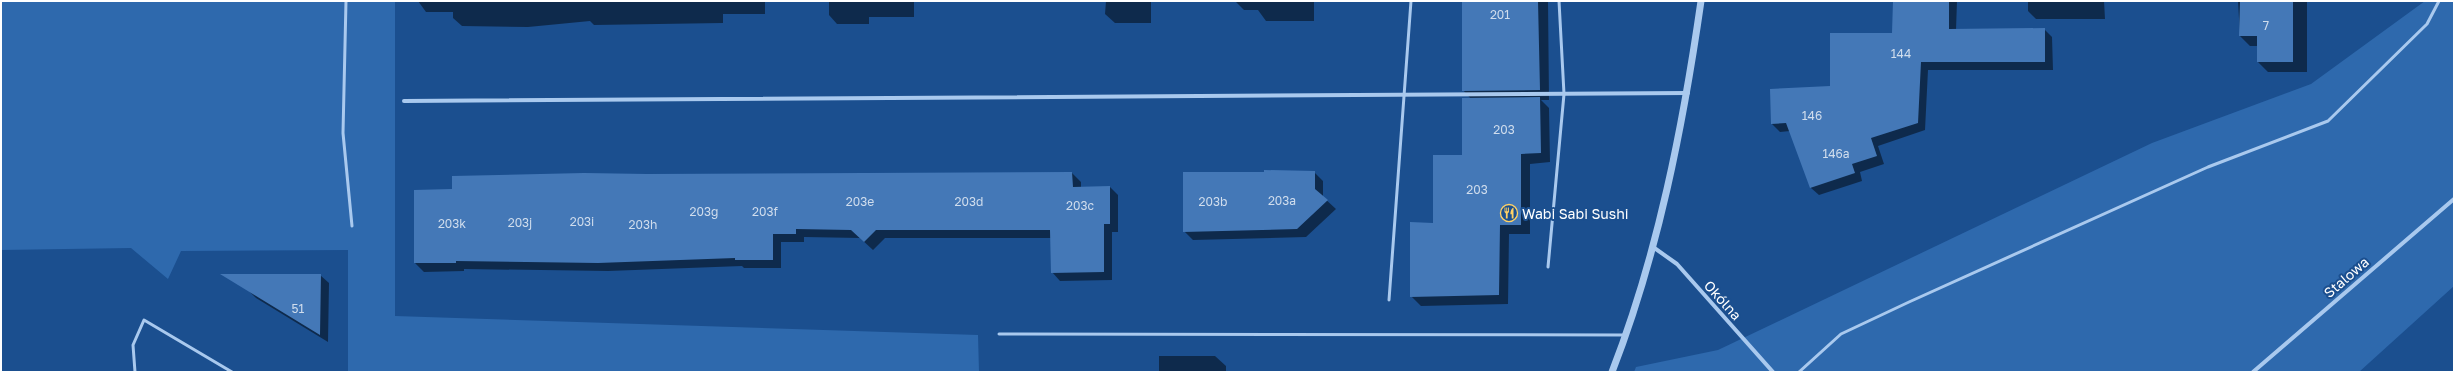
<svg xmlns="http://www.w3.org/2000/svg" width="2455" height="373" viewBox="0 0 2455 373" font-family="'Golos Text',sans-serif">
  <style>
    .green { fill: #2e69ad }
    .shadow { fill: #0007 }
    .building { fill: #4478b7 }
    .lines { fill: none; stroke-linecap: round; stroke-linejoin: round }
    .service { stroke: #a9c9ee; stroke-width: 3 }
    .minor { stroke: #a9c9ee; stroke-width: 4 }
    .tertiary { stroke: #a9c9ee; stroke-width: 7 }
    .labels { text-anchor: middle; dominant-baseline: central; stroke-width: 4; stroke-linejoin: round; paint-order: stroke }
    .number-label { font-size: 12px; fill: #d0dded }
    .poi-label { font-size: 14px; fill: #fff; stroke: #1b4f8f; text-anchor: start }
    .street-label { font-size: 14px; fill: #fff; stroke: #1b4f8f }
  </style>
  <rect width="100%" height="100%" fill="#1b4f8f"/>
  <path class="green" d="M 1,1 L 395,1 L 395,316 L 978,335 L 979,372 L 348,372 L 348,250 L 181,251 L 168,279 L 131,248 L 1,250 Z
    M 2425,1 L 2454,1 L 2454,286 L 2359,372 L 1634,372 L 1636,367 L 1718,350 L 2152,143 L 2311,84 Z"/>
  <path class="shadow" d="M 418,1 L 765,1 L 765,14 L 723,14 L 723,23 L 594,25 L 590,21 L 528,27 L 462,26 L 453,18 L 453,12 L 426,12 Z
    M 829,1 L 914,1 L 914,17 L 869,17 L 869,24 L 837,24 L 829,15 Z
    M 1106,1 L 1151,1 L 1151,23 L 1115,23 L 1105,14 Z
    M 1314,1 L 1314,21 L 1266,21 L 1258,10 L 1244,10 L 1236,2 Z
    M 1462,1 L 1548,1 L 1549,100 L 1541,100 L 1549,108 L 1550,162 L 1530,164 L 1530,234 L 1509,234 L 1508,304 L 1421,306 L 1411,296 L 1434,224 L 1463,156 L 1471,99 L 1463,90 Z
    M 1894,1 L 1957,1 L 1956,30 L 2044,29 L 2052,37 L 2053,70 L 1928,70 L 1925,130 L 1878,146 L 1884,164 L 1860,172 L 1862,181 L 1819,195 L 1811,188 L 1790,131 L 1780,132 L 1772,124 L 1771,90 L 1831,87 L 1893,34 Z
    M 2028,1 L 2104,1 L 2105,19 L 2036,19 L 2028,11 Z
    M 2238,1 L 2307,1 L 2307,72 L 2268,72 L 2258,62 L 2258,46 L 2250,46 L 2240,36 Z
    M 1314,172 L 1323,181 L 1323,197 L 1336,209 L 1306,237 L 1193,240 L 1184,231 L 1265,173 Z
    M 1072,173 L 1081,182 L 1081,188 L 1110,187 L 1118,195 L 1118,232 L 1112,232 L 1112,280 L 1060,281 L 1052,272 L 1051,238 L 885,238 L 873,250 L 860,238 L 804,237 L 804,242 L 781,242 L 781,268 L 744,268 L 742,266 L 608,271 L 464,269 L 464,271 L 424,272 L 415,263 L 415,191 L 453,190 L 647,175 Z
    M 320,275 L 329,283 L 328,342 L 256,298 L 247,289 Z
    M 1159,356 L 1215,356 L 1226,366 L 1226,372 L 1159,372 Z"/>
  <path class="building" d="M 1462,1 L 1538,1 L 1540,90 L 1462,91 Z
    M 1893,1 L 1949,1 L 1949,29 L 2045,28 L 2045,62 L 1921,62 L 1918,123 L 1871,138 L 1877,156 L 1852,164 L 1855,173 L 1810,188 L 1786,123 L 1771,124 L 1770,89 L 1830,86 L 1830,33 L 1892,33 Z
    M 2240,1 L 2293,1 L 2293,62 L 2257,62 L 2257,36 L 2239,36 Z
    M 1540,97 L 1541,153 L 1521,154 L 1521,225 L 1500,225 L 1499,295 L 1410,297 L 1410,222 L 1433,223 L 1433,155 L 1462,155 L 1462,98 Z
    M 1264,170 L 1315,171 L 1315,189 L 1328,200 L 1297,229 L 1183,232 L 1183,172 L 1264,172 Z
    M 1072,172 L 1073,187 L 1110,186 L 1110,224 L 1104,224 L 1104,272 L 1051,273 L 1050,230 L 876,230 L 864,242 L 851,230 L 796,229 L 796,234 L 773,234 L 773,260 L 735,260 L 735,258 L 598,263 L 456,261 L 456,263 L 414,263 L 414,190 L 452,189 L 452,176 L 584,173 L 647,174 Z
    M 220,274 L 321,274 L 320,335 Z"/>
  <g class="lines">
    <path class="service" d="M 346,1 L 343,133 L 352,226
      M 1548,267 L 1564,94 L 1559,1
      M 1389,300 L 1411,1
      M 999,334 L 1624,335
      M 135,372 L 133,345 L 144,320 L 232,372
      M 1799,372 L 1841,334 L 1909,302 L 2208,167 L 2328,121 L 2427,24 L 2439,1"/>
    <path class="minor" d="M 404,101 L 1688,93
      M 1653,247 L 1677,264 L 1773,372
      M 2253,372 L 2454,199"/>
    <path class="tertiary" d="M 1612,372 C 1658,254 1683,126 1701,1"/>
  </g>
  <defs>
    <g id="restaurant-ring" transform="scale(0.9)"><circle r="9.5" fill="#1b4f8f" stroke="#ffd166" stroke-width="1.5"/><path d="M-5-6h1v4h1v-4h1v4h1v-4h1v5L-1.5 .5V6h-2V.5L-5-1ZM5-6V6H3V1.5H1.5Q1.5-4 5-6Z" fill="#ffd166"/></g>
  </defs>
  <g fill-rule="evenodd">
    <use href="#restaurant-ring" x="1509" y="213"/>
  </g>
  <g class="labels">
    <g class="number-label">
      <text x="1500" y="14">201</text>
      <text x="2266" y="25">7</text>
      <text x="1901" y="53">144</text>
      <text x="1812" y="115">146</text>
      <text x="1504" y="129">203</text>
      <text x="1836" y="153">146a</text>
      <text x="1477" y="189">203</text>
      <text x="1282" y="200">203a</text>
      <text x="860" y="201">203e</text>
      <text x="969" y="201">203d</text>
      <text x="1213" y="201">203b</text>
      <text x="1080" y="205">203c</text>
      <text x="704" y="211">203g</text>
      <text x="765" y="211">203f</text>
      <text x="582" y="221">203i</text>
      <text x="520" y="222">203j</text>
      <text x="452" y="223">203k</text>
      <text x="643" y="224">203h</text>
      <text x="298" y="308">51</text>
    </g>
    <g class="poi-label">
      <text x="1522" y="213">Wabi Sabi Sushi</text>
    </g>
    <g class="street-label">
      <text transform="translate(2346 277) rotate(-41)">Stalowa</text>
      <text transform="translate(1723 300) rotate(48)">Okólna</text>
    </g>
  </g>
  <rect width="2455" height="373" fill="none" stroke="#ffffff" stroke-width="4"/>
</svg>
